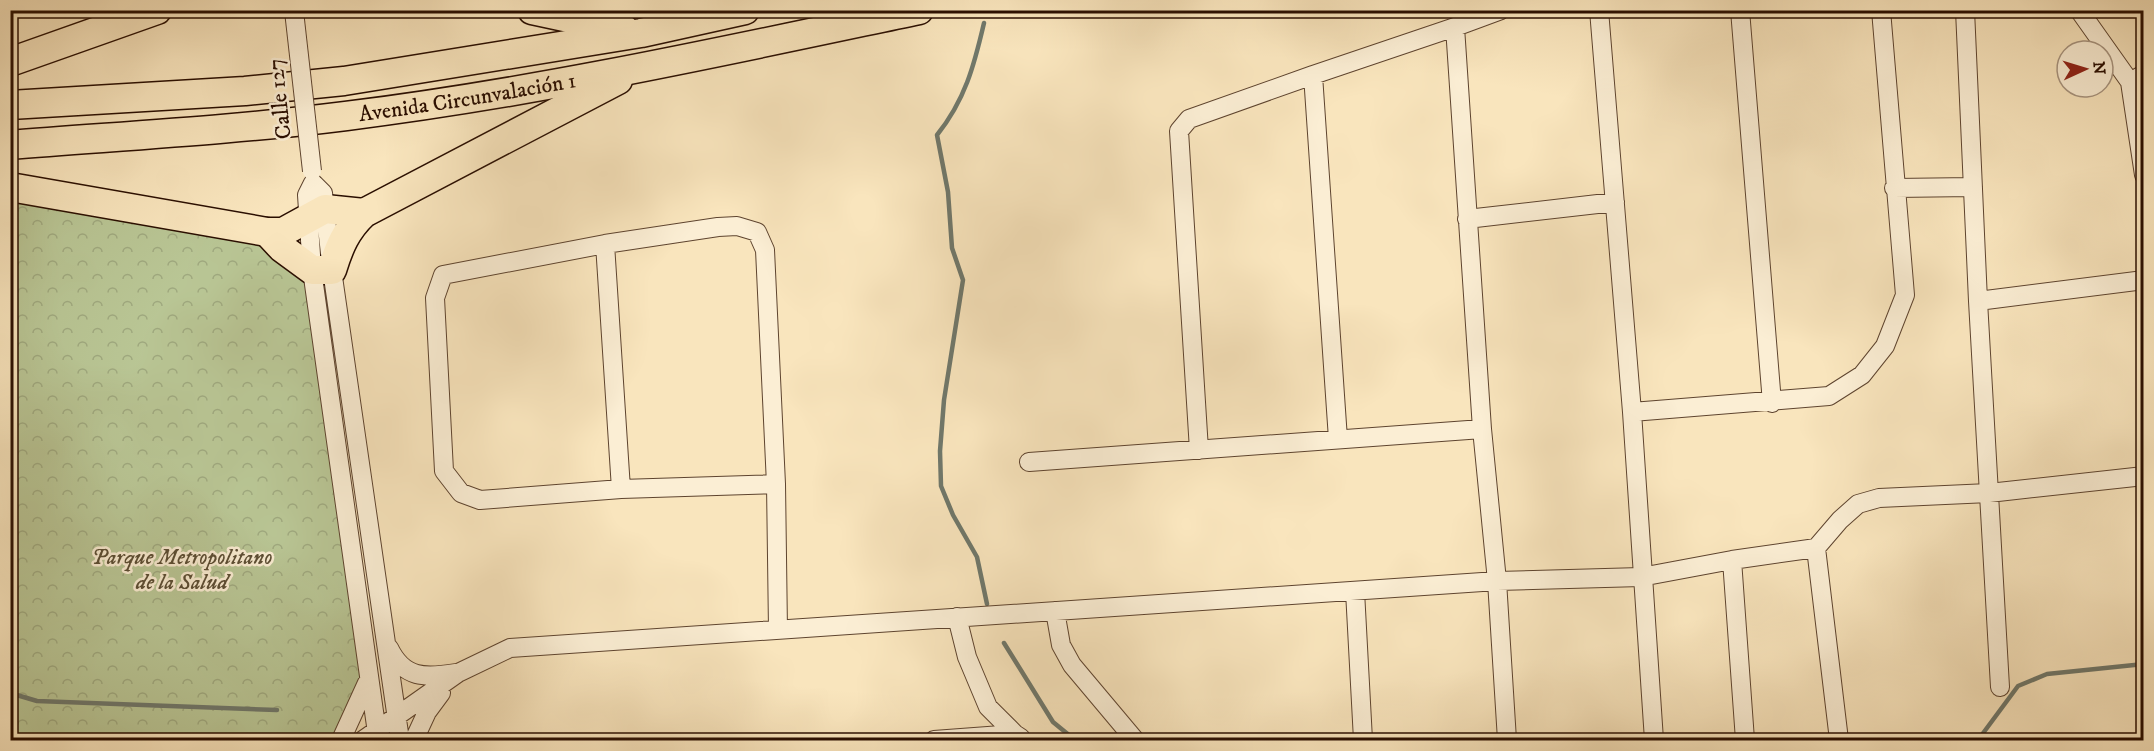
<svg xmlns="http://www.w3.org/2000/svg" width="2154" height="751" viewBox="0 0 2154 751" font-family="'IM FELL DW Pica',serif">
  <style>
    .forest { fill: url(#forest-crowns); stroke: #726a4a; stroke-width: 1.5 }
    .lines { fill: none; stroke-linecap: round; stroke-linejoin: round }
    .stream { stroke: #70786b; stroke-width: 4.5 }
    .minor-casing { stroke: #5e442f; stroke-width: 20 }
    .primary-casing { stroke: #2a0e00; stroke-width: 31 }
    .minor { stroke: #fbeed4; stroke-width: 18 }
    .primary { stroke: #f9e5bd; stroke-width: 28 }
    .minor-bridge-casing { stroke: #5e442f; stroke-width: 20; stroke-linecap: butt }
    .minor-bridge { stroke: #fbeed4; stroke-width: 18 }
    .labels { text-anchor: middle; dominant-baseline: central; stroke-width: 5; stroke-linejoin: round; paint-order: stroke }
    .street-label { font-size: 22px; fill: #2a0e00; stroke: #fbeed4 }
    .park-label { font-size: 22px; font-style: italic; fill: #5c4e34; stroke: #fbeed4 }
  </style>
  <defs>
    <pattern id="forest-crowns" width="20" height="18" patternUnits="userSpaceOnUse" patternTransform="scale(1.5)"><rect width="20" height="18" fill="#b9c695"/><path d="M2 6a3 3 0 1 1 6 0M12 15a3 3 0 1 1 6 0" fill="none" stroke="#9fa97f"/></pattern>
  </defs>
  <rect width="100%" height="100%" fill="#f9e5bd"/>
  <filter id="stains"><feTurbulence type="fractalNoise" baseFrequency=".00333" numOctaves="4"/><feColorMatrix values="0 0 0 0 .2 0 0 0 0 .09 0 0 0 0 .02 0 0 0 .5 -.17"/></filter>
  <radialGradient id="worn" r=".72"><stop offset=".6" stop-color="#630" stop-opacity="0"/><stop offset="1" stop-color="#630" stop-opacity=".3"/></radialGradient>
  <path class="forest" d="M 10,187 L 267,232 L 312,270 L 369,679 L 341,740 L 11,740 Z"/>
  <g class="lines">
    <path class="stream" d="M 984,23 C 974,66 965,100 937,135 L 948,192 L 952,248 L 963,280 L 944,400 L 940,451 L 941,486 L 953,515 L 977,557 L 987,604
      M 1004,643 L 1053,722 L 1075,740
      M 10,693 L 37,701 L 277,710
      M 1978,740 L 2018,686 L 2047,674 L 2144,664"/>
    <g class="minor-casing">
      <path id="minor" d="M 1599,10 L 1632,412 L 1654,740
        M 1740,10 L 1772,403
        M 1965,10 L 1978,301 L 2000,687
        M 2079,10 L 2130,82 L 2144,74
        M 2130,82 L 2144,175
        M 313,183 L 323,193 L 332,270 L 400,740
        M 313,183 L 307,195 L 312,270 L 378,740
        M 1894,188 L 1973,187
        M 1467,219 L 1615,202
        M 605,244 L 621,489
        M 1978,301 L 2144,280
        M 1632,412 L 1829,396 L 1862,375 L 1885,346 L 1905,295 L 1881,10
        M 1482,429 L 1497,581 L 1507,740
        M 1338,439 L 1313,75 L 1455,27
        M 1199,450 L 1179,131 L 1189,119 L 1313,75
        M 1029,462 L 1482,429 L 1455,27 L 1501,10
        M 776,484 L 621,489 L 480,500 L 461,493 L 444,471 L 435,298 L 443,275 L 605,244 L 718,227 L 737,226 L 757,232 L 765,250 L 776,484 L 778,630
        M 1816,548 L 1839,740
        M 1732,560 L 1745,740
        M 1355,591 L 1363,740
        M 1055,611 L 1061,645 L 1072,665 L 1135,740
        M 957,617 L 967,657 L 988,707 L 1015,734
        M 389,648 C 404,679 425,678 456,673
        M 341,740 L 367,683
        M 363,740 L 458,673 L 510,648 L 1497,581 L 1641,577 L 1732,560 L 1816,548 L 1840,520 L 1858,504 L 1879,498 L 1989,493 L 2144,476
        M 414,740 L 427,712 L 441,693
        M 934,740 L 1015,734 L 1021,738"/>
    </g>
    <g class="primary-casing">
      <g id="primary">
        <path d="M 532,10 L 625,30"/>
        <path d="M 10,62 L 157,10"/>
        <path d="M 10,105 L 245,91 L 344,81 L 641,33 L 745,10"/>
        <path id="s1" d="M 10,145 C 122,136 235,130 346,116 C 539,92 729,50 919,10"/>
        <path d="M 10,187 L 267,232 L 283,232 L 325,209 L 364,213"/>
        <path d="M 267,232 L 282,248 L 312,270 L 332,270 C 339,247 346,230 364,213 L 618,80"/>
      </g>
    </g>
    <use href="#minor" class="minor"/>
    <use href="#primary" class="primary"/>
    <g class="minor-bridge-casing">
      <path id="minor-bridge" d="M 294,11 L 312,171"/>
    </g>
    <use href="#minor-bridge" class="minor-bridge"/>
  </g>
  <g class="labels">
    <g class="street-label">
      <text stroke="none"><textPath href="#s1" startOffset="460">Avenida Circunvalación 1</textPath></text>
      <text transform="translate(280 99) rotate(-96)">Calle 127</text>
    </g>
    <g class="park-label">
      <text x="182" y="557">Parque Metropolitano<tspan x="182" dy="25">de la Salud</tspan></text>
    </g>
  </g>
  <rect width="2154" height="751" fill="none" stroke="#f9e5bd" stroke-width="36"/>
  <rect x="12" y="12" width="2130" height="727" fill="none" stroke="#2a0e00" stroke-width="3"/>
  <rect x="18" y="18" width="2118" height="715" fill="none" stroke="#2a0e00" stroke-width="1.5"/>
  <g transform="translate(2085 69) rotate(86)"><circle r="28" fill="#fbeed4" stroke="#a7947f" stroke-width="1.5"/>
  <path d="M0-4.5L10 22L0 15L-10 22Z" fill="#8f2418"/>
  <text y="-9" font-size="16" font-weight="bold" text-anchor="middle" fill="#2a0e00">N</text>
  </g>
  <rect width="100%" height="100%" filter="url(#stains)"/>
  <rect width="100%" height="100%" fill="url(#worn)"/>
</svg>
